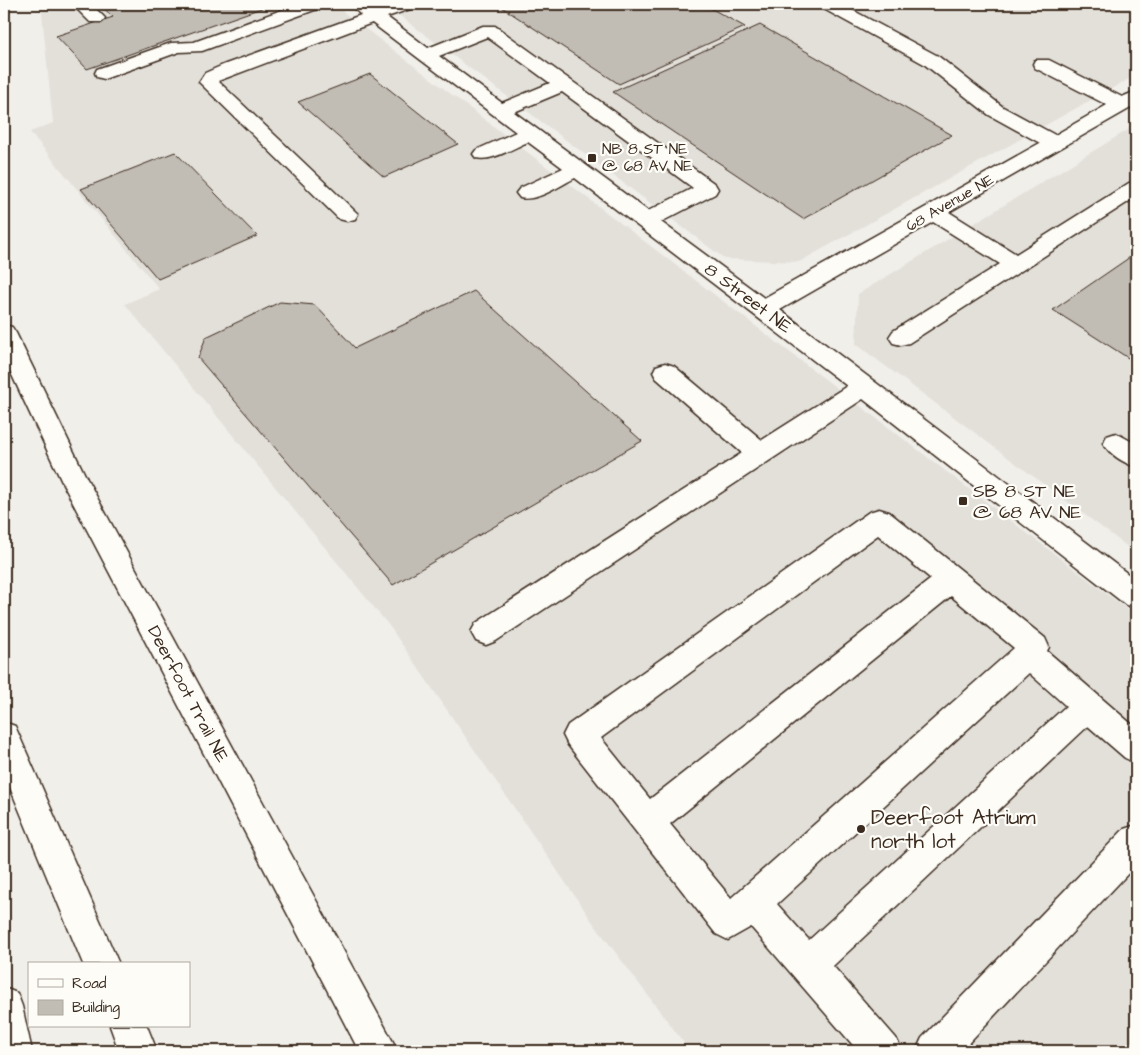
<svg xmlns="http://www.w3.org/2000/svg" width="1140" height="1055" viewBox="0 0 1140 1055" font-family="'Architects Daughter',sans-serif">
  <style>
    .built { fill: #e3e0da }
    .building { fill: #c1bcb4; stroke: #3b2a1e }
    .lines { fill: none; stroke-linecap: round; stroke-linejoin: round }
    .minor-casing { stroke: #3b2a1e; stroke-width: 3 }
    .highway-casing { stroke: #3b2a1e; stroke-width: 3 }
    .minor { fill: #fdfcf7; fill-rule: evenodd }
    .highway { fill: #fdfcf7; fill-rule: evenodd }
    .poi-dot { fill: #3b2a1e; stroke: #fdfcf7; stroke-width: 2 }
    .labels { text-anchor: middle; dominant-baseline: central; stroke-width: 4.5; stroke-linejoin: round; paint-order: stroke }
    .far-poi-label { font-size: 15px; fill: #3b2a1e; stroke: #fdfcf7; text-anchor: start }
    .far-street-label { font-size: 15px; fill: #3b2a1e; stroke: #fdfcf7 }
    .street-label { font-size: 18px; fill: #3b2a1e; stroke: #fdfcf7 }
    .poi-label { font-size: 18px; fill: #3b2a1e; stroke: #fdfcf7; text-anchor: start }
    .near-poi-label { font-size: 21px; fill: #3b2a1e; stroke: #fdfcf7; text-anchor: start }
  </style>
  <rect width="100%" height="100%" fill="#f1efea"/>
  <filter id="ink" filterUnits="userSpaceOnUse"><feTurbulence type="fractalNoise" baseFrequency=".02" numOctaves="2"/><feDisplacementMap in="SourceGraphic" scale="10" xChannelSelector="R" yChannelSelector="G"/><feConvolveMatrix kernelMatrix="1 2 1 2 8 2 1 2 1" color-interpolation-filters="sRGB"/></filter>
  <g filter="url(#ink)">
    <path class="built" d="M 41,4 L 333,4 L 1136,616 L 1136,1051 L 690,1051 L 594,924 L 390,627 L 125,304 L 159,289 L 30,132 L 53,123 Z
      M 384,4 L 1136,4 L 1136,75 L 799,262 L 725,259 Z
      M 1136,125 L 1136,553 L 856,344 L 858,294 Z"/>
    <path class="building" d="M 99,4 L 273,4 L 87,69 L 56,36 L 113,17 Z
      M 497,4 L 703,4 L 745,27 L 619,84 Z
      M 760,25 L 952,135 L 803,219 L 613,92 Z
      M 370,74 L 458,144 L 384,177 L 298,102 Z
      M 175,152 L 257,236 L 158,279 L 81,189 Z
      M 1136,253 L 1136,363 L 1053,310 Z
      M 474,291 L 642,441 L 393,585 L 198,358 L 206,337 L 280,302 L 315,305 L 355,348 Z"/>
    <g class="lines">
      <g class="minor-casing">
        <path id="minor" d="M 72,4 L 91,4 L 105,18 L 102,22 L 90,22 Z
          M 298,4 L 323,4 L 320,8 L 202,51 L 179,52 L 104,79 L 97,77 L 95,73 L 97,69 L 171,43 L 194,42 Z
          M 349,4 L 369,4 L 376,9 L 391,4 L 416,4 L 413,8 L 387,17 L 428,48 L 483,26 L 495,26 L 715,184 L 718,189 L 715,194 L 661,222 L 764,298 L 1040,143 L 989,115 L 924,64 L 822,8 L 819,4 L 841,4 L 938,56 L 1003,107 L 1055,135 L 1107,105 L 1035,68 L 1033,64 L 1035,60 L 1049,60 L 1122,97 L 1136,91 L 1136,105 L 949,212 L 1016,254 L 1129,183 L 1136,182 L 1136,197 L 909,343 L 901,345 L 893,343 L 889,337 L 893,331 L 1000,264 L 933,222 L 780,310 L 1136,580 L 1136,608 L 1126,605 L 863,399 L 496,641 L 486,645 L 476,641 L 471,632 L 476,623 L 742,453 L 656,378 L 653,372 L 656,366 L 665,363 L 674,366 L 762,440 L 847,386 L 575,178 C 559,186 537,202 520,198 L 516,193 L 520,188 L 563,168 L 528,142 C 513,148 492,162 476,158 L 473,154 L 476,150 L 516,132 L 372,23 L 218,81 L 358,214 L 355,219 L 347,221 L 339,219 L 199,82 L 205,73 L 223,65 L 361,15 ZM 487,37 L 550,83 L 502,103 L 439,56 ZM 562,92 L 693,188 L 648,211 L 514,112 Z
          M 1116,433 L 1136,444 L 1136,467 C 1124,463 1110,455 1103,443 L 1107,436 Z
          M 879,509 L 889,512 L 1045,638 L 1049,647 L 1047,651 L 1136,728 L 1136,763 L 1125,758 L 1088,726 L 833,966 L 896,1038 L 902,1051 L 858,1051 L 751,927 L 728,940 L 716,934 L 568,745 L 563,735 L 568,725 L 869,512 ZM 878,535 L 931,579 L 650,799 L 601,738 ZM 951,596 L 1014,648 L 731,898 L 670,824 ZM 1029,673 L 1066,706 L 809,940 L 777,904 Z
          M 1136,825 L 1136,865 L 961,1051 L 916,1051 L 922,1038 L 1124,829 Z"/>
      </g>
      <g class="highway-casing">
        <path id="highway" d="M 4,325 L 12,327 L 16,333 L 87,479 L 398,1051 L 359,1051 L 61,480 L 4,358 Z
          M 4,722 L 15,726 L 119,964 L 83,964 L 4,773 Z
          M 4,988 L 17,993 L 22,1006 L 32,1051 L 4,1051 Z
          M 110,1026 L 147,1026 L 157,1051 L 119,1051 Z"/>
      </g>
      <use href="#minor" class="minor"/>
      <use href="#highway" class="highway"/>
    </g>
  </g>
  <g class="poi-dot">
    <rect x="587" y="153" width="10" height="10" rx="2.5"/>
    <rect x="958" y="496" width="10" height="10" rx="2.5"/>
    <circle cx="861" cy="829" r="5"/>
  </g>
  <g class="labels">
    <g class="far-poi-label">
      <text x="602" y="149">NB 8 ST NE<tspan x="602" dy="17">@ 68 AV NE</tspan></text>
    </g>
    <g class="far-street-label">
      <text transform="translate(950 203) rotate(-30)">68 Avenue NE</text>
    </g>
    <g class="street-label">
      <text transform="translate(748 298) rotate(37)">8 Street NE</text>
      <text transform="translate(188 694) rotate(62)">Deerfoot Trail NE</text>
    </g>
    <g class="poi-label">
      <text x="973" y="491">SB 8 ST NE<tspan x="973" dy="21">@ 68 AV NE</tspan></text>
    </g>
    <g class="near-poi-label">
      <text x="871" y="817">Deerfoot Atrium<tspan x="871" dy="24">north lot</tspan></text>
    </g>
  </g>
  <rect width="1140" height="1055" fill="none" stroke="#fdfcf7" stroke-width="20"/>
  <rect x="10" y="10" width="1120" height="1035" fill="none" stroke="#3b2a1e" stroke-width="2" filter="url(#ink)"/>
  <rect x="28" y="962" width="162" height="65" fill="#fdfcf7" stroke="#afa8a0"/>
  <rect x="38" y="979" width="25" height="8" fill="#fdfcf7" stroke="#afa8a0"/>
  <text x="72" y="988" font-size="15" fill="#3b2a1e">Road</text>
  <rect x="38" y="1000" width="25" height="15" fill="#c1bcb4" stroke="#afa8a0"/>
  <text x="72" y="1012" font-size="15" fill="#3b2a1e">Building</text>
</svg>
